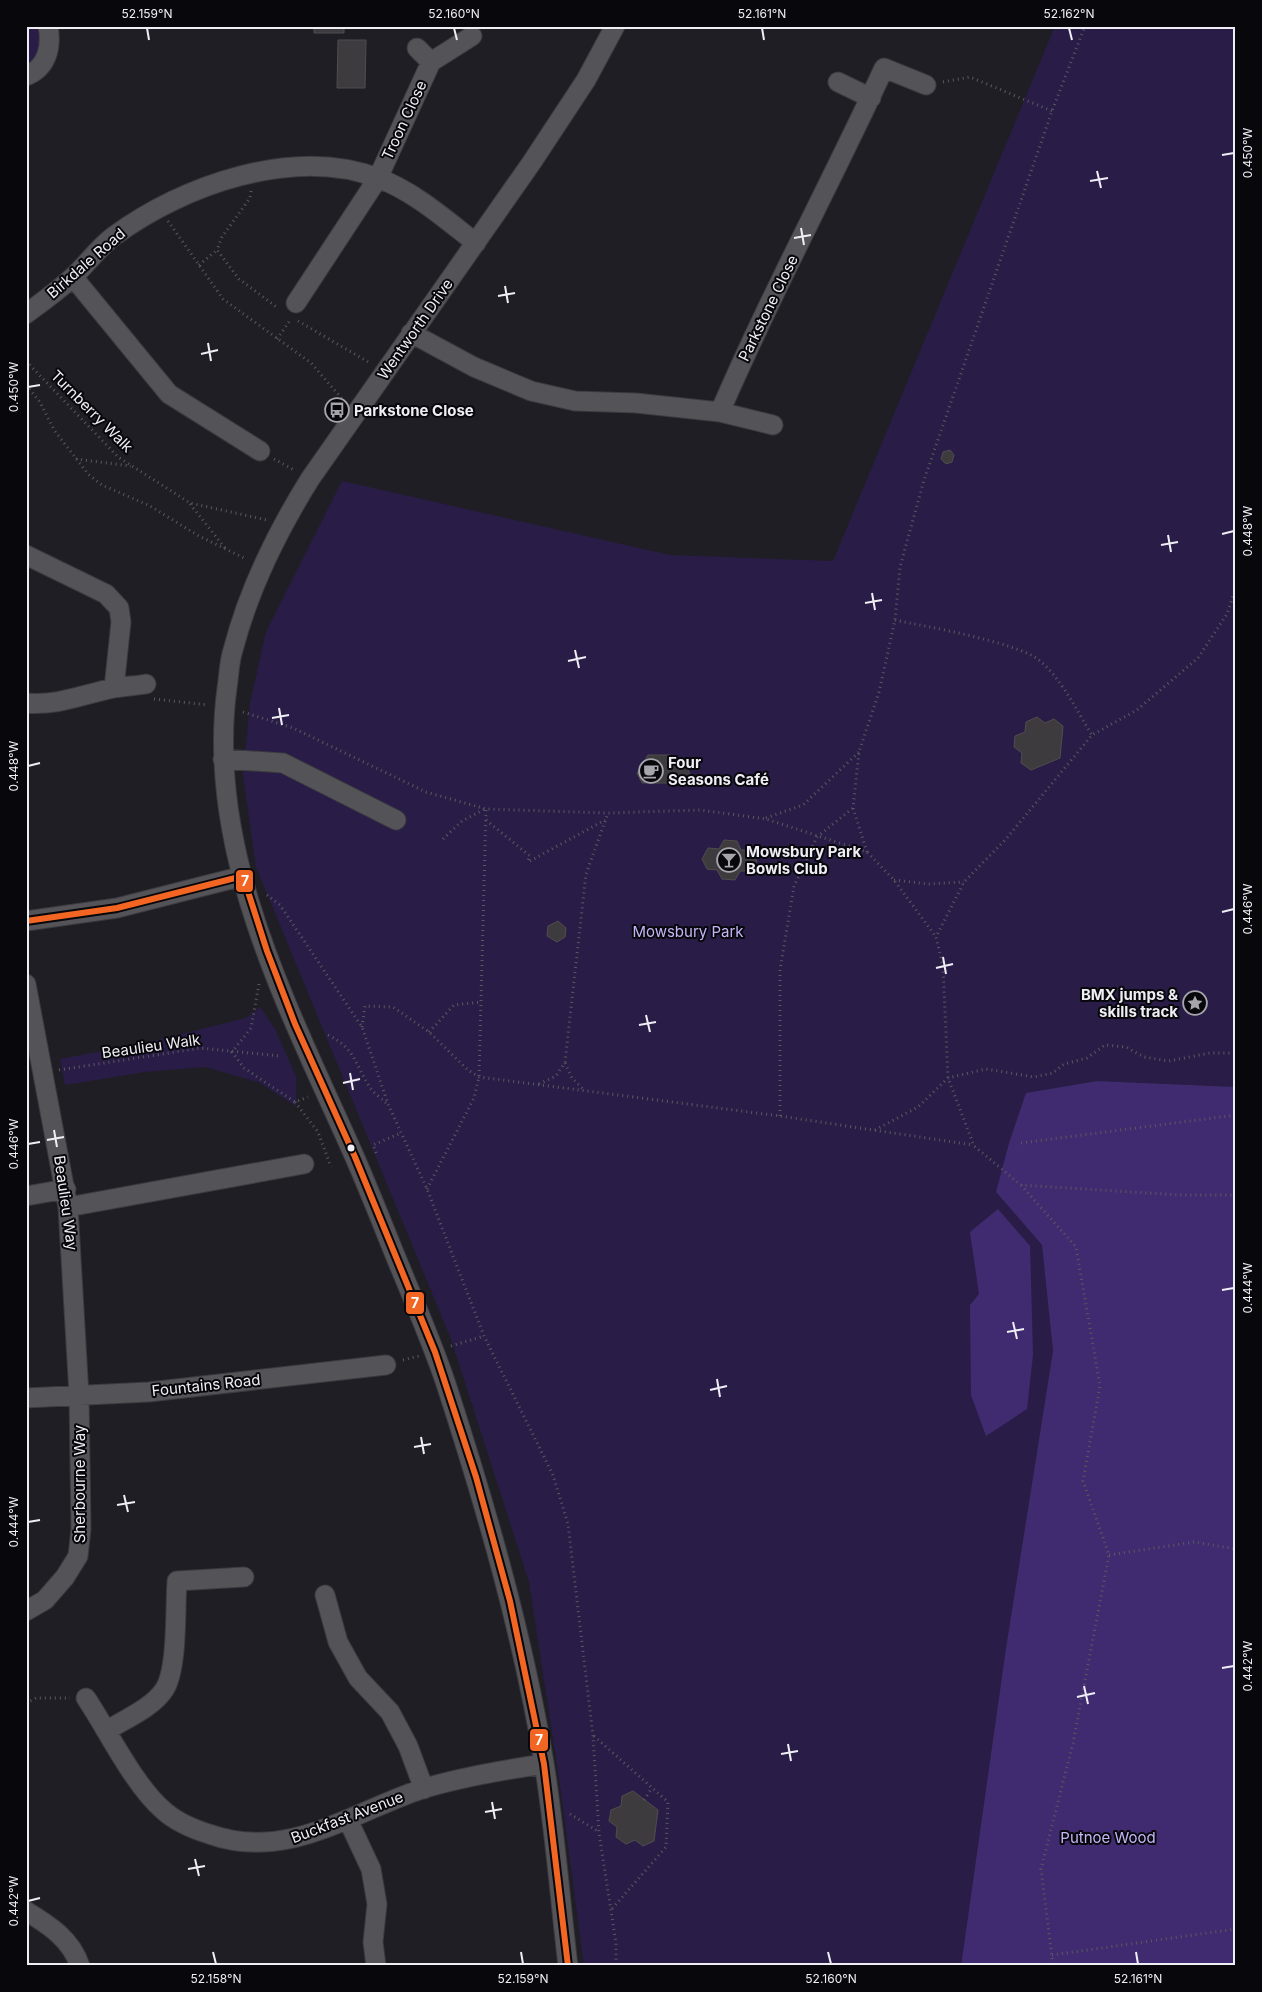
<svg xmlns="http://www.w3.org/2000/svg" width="1262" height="1992" viewBox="0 0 1262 1992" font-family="Inter,sans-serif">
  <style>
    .green { fill: #291d47 }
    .forest { fill: #402b70 }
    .building { fill: #3d3b3d; stroke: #4f4d4e }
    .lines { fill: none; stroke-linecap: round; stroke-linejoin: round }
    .minor-casing { stroke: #3b3a3f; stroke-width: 21 }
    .path { stroke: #5a5a5e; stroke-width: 3; stroke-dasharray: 1 4; stroke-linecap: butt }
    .minor { stroke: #545357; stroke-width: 19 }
    .bus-1-casing { stroke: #08070b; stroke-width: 10 }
    .bus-1 { stroke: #f26522; stroke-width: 6 }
    .ticks { fill: none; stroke: #efeef5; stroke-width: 2 }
    .bus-dot { fill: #efeef5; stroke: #08070b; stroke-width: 2 }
    .labels { text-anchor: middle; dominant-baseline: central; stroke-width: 4; stroke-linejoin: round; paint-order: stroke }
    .street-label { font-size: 15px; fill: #efeef5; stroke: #08070b }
    .poi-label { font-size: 15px; font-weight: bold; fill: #efeef5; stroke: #08070b; text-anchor: start }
    .park-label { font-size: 15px; fill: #c3b6f9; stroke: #08070b }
    .line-badge { stroke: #08070b; stroke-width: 2 }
    .badge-label { font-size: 14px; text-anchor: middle; font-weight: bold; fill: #fff }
    .neatline { fill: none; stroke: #efeef5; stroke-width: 2 }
    .ticks-label { font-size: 12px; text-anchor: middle; fill: #efeef5 }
  </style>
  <rect width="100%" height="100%" fill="#1f1e24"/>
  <path class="green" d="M 26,26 L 38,26 L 43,31 L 41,54 L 26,68 Z
    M 1055,26 L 1236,26 L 1236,1087 L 1097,1081 L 1027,1093 L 1009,1143 L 996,1192 L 1042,1245 L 1053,1351 L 1006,1648 L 961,1966 L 584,1966 L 558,1771 L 529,1582 L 451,1339 L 256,867 L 243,775 L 250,704 L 266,632 L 342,481 L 670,555 L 833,561 Z
    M 260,1007 L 275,1029 L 296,1076 L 296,1106 L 258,1082 L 205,1067 L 145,1072 L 65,1085 L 60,1059 L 149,1042 L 246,1018 Z"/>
  <path class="forest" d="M 1097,1081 L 1236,1087 L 1236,1966 L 961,1966 L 1006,1648 L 1053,1351 L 1042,1245 L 996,1192 L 1009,1143 L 1026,1093 Z
    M 998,1209 L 1030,1246 L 1033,1355 L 1027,1409 L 986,1436 L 971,1395 L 970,1305 L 979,1294 L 970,1232 Z"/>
  <path class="building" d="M 282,26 L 344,26 L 344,33 L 314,33 L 314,28 Z
    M 338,40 L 366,40 L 365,88 L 337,88 Z
    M 950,450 L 954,455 L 952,462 L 946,464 L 941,459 L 943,452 Z
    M 1037,717 L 1045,723 L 1054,719 L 1063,726 L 1060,758 L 1031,770 L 1021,763 L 1022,753 L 1014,747 L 1015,736 L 1025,732 L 1026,722 Z
    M 648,755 L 670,755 L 674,764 L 685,764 L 690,774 L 684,783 L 642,783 L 637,773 Z
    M 724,840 L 737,841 L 741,850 L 751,850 L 757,861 L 751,871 L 740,871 L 735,880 L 722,879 L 717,870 L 707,869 L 702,859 L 708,848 L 719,849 Z
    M 558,921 L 566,928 L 565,937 L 557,942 L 547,936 L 548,926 Z
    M 633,1791 L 658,1810 L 654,1841 L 643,1846 L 635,1840 L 626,1844 L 616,1837 L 617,1827 L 609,1821 L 611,1810 L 621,1806 L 622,1796 Z"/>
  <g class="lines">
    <g class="minor-casing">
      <path id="minor" d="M 417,48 L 431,62
        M 26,76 C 47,68 52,47 48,26
        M 838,82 L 871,98
        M 73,277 L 169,394 L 260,451
        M 296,303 L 378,178 L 431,62 L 472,36
        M 26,314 C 42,302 59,290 74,276 C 87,264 99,247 114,236 C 183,185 294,146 378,178 C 415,192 445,219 476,243
        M 411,333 L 474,367 L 531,391 L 575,401 L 636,403 L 720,412 C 770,295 831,183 884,68 L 926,85
        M 720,412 L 773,425
        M 26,555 L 106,594 L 119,608 L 121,622 L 114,688
        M 26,703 C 58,706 84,694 114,688 C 125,686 135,686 146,684
        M 223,759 L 283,763 L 396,820
        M 26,921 L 117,908 L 243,876
        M 26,984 L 68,1207 L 79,1395 L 81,1529 L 78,1556 L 65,1577 L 45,1600 L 26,1611
        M 26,1196 L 66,1189
        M 68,1207 L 304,1164
        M 26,1398 L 149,1392 L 386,1365
        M 325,1595 L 338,1642 L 358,1678 L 390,1712 L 408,1746 L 424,1789
        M 86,1698 C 108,1731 134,1785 163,1810 C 176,1822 193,1829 209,1834 C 287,1862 350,1813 422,1789 C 461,1777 503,1770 544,1764
        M 108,1730 C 125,1719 152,1708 164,1690 C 178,1670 175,1607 177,1581 L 244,1577
        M 348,1820 L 371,1869 L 377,1904 L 373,1942 L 376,1966
        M 26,1911 C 49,1925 71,1939 80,1966
        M 568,1966 C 560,1899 555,1830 544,1763 C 523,1635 486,1507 446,1384 C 432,1342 414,1301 397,1260 C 382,1223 368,1187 352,1151 C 288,1007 205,851 227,688 C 229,676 229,662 233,650 C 249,588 277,532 310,479 L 532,162 L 586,80 L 615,26"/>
    </g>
    <path class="path" d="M 943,82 L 970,77 L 1052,111
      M 251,191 L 250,198 L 222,237 L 217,250 L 239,279 L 278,308
      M 168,221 L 223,299 L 311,363 L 344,401
      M 199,265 L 217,250
      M 298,321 L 370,363
      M 277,339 L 291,319
      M 26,361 L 118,457 L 190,503 L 267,520
      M 26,385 L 40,402 L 54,430 L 88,474 L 102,485 L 150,506 L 199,536 L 246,559
      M 76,459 L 131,466
      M 274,459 L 294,470
      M 190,504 L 225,548
      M 1236,587 L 1227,614 L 1198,658 L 1137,710 L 1092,735 L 1006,839 L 964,882 L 936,937 L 943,966 L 948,1078 L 974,1146 L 1021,1185 L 1180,1195 L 1236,1195
      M 895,620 C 928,627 1016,642 1039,660 C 1062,679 1076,710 1092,735
      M 154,699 L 208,705
      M 243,712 L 293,728 L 426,792 L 486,809 L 608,813 L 700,810 L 766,819 L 867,852 L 894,880 L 936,937
      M 766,818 L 803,805 L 859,752
      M 486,820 L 530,856 L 527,863
      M 443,839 L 462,821 L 485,809
      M 867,852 L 853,808 L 859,752 L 879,692 L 895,620 L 900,567 L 924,480 L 1052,111 L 1085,26
      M 530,861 L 605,820
      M 894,880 L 928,884 L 964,882
      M 267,895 L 280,905 L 362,1027 L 388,1104 L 427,1189 L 484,1336 L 553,1475 L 568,1524 L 593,1736 L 599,1833 L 616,1943 L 616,1966
      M 259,984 L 251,1028 L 232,1052 L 244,1068 L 295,1102 L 308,1097
      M 362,1027 L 365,1006 L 393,1007 L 429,1032 L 468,1070 L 479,1077 L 780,1116 L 973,1145
      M 429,1032 L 454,1005 L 481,1002
      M 328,1035 C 355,1048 355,1064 369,1086 C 373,1093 381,1098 386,1103
      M 565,1063 L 572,1078 L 584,1090
      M 59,1070 L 201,1048 L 279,1056
      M 539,1084 L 556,1076 L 565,1062 L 586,874 L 608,813
      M 295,1102 L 318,1132 L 331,1167
      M 780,1116 L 780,970 L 794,886 L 817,837 L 853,808
      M 875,1130 L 918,1107 L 948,1078 L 986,1069 L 1034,1077 L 1053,1073 L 1064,1064 L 1087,1058 L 1105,1045 L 1126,1047 L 1144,1057 L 1169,1061 L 1210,1053 L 1236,1053
      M 1021,1143 L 1236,1115
      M 376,1153 L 373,1145 L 401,1133
      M 1021,1185 L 1076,1247 L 1100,1386 L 1083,1481 L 1109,1555 L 1073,1743 L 1041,1869 L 1053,1966
      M 427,1189 L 474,1098 L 479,1077 L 486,809
      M 451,1346 L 484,1336
      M 403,1360 L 419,1356
      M 1109,1555 L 1194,1542 L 1236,1549
      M 26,1703 L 36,1698 L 70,1698
      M 594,1736 L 668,1802 L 666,1847 L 611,1910
      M 644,1800 L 652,1788
      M 570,1814 L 599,1832
      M 1052,1955 L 1236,1929"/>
    <use href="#minor" class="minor"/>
    <g class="bus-1-casing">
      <path id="bus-1" d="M 26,921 L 117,908 L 243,876 L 267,951 L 295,1024 L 355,1157 L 435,1352 L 476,1477 L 510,1601 L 544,1764 L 568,1966"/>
    </g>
    <use href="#bus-1" class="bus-1"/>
  </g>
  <path class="ticks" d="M 147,28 L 149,40M 454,28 L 457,40M 762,28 L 764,40M 1069,28 L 1072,40M 1222,155 L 1234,153M 1097,171 L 1101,188M 1090,181 L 1108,178M 801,228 L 804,245M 794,238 L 811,235M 505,286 L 508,303M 498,296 L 515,293M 208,343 L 211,361M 201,354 L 218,350M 28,387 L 40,385M 1222,534 L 1234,531M 1168,535 L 1171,552M 1161,545 L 1178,542M 872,593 L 875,610M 865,603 L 882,600M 575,650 L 579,668M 568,661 L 586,657M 279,708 L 282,725M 272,718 L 289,715M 28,766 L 40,763M 1222,912 L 1234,909M 943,957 L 946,974M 936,968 L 953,964M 646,1015 L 650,1032M 639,1025 L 656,1022M 350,1073 L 353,1090M 343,1083 L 360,1079M 54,1130 L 57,1147M 47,1140 L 64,1137M 28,1144 L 40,1142M 1222,1290 L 1234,1288M 1013,1322 L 1017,1339M 1007,1332 L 1024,1329M 717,1379 L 720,1397M 710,1390 L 727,1386M 421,1437 L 424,1454M 414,1447 L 431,1444M 124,1495 L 128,1512M 117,1505 L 135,1502M 28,1522 L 40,1520M 1222,1668 L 1234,1666M 1084,1686 L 1088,1704M 1077,1697 L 1095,1693M 788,1744 L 791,1761M 781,1754 L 798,1751M 492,1802 L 495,1819M 485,1812 L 502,1809M 195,1859 L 199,1876M 188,1869 L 205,1866M 28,1901 L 40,1898M 213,1952 L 216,1964M 521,1952 L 523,1964M 828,1952 L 831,1964M 1136,1952 L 1138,1964"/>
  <defs>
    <g id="bus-ring" transform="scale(1.25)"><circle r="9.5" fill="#08070b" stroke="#a6a5ac" stroke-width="1.5"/><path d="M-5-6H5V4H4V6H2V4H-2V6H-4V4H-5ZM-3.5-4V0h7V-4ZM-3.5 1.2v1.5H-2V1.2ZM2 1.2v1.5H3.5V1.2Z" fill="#a6a5ac"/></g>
    <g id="cafe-ring" transform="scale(1.25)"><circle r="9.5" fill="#08070b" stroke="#a6a5ac" stroke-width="1.5"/><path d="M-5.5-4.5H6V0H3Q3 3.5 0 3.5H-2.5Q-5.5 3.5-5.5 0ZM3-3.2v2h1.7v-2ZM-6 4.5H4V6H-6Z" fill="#a6a5ac"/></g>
    <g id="bar-ring" transform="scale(1.25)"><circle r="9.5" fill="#08070b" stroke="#a6a5ac" stroke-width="1.5"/><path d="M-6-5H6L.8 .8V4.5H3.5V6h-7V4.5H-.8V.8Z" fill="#a6a5ac"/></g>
    <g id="sight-ring" transform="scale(1.25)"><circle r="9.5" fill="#08070b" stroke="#a6a5ac" stroke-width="1.5"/><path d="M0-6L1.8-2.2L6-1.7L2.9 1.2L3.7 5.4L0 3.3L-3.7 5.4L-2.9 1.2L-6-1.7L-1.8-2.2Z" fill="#a6a5ac"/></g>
  </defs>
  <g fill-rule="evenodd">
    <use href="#bus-ring" x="337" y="410"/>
    <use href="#cafe-ring" x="651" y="771"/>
    <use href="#bar-ring" x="729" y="860"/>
    <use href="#sight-ring" x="1195" y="1003"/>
  </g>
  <circle class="bus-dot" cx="351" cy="1148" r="4.5"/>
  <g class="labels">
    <g class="street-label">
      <text transform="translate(404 120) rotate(-65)">Troon Close</text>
      <text transform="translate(86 263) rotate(-41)">Birkdale Road</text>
      <text transform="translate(768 308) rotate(-64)">Parkstone Close</text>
      <text transform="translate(415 329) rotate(-55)">Wentworth Drive</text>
      <text transform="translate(92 411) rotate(45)">Turnberry Walk</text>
      <text transform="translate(151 1046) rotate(-8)">Beaulieu Walk</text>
      <text transform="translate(66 1203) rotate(82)">Beaulieu Way</text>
      <text transform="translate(206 1385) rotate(-6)">Fountains Road</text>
      <text transform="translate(79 1484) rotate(-90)">Sherbourne Way</text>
      <text transform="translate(347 1817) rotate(-21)">Buckfast Avenue</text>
    </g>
    <g class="poi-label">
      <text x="354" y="410">Parkstone Close</text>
      <text x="668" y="762">Four<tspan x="668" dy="17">Seasons Café</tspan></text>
      <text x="746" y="851">Mowsbury Park<tspan x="746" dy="17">Bowls Club</tspan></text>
      <text x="1178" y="994" text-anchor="end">BMX jumps &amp;<tspan x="1178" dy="17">skills track</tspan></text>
    </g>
    <g class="park-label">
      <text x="688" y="931">Mowsbury Park</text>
      <text x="1108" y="1837">Putnoe Wood</text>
    </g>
  </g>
  <g class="line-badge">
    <rect x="235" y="869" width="19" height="24" rx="5" fill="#f26522"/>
    <rect x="405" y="1291" width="20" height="24" rx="5" fill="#f26522"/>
    <rect x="529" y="1728" width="20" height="24" rx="5" fill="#f26522"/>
  </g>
  <g class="badge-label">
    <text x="245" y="886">7</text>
    <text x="415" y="1308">7</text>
    <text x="539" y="1745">7</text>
  </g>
  <rect width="1262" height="1992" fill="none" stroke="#08070b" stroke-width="55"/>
  <rect x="28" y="28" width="1206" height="1936" class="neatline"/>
  <g class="ticks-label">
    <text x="147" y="18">52.159°N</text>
    <text x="454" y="18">52.160°N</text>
    <text x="762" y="18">52.161°N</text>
    <text x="1069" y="18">52.162°N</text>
    <text transform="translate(1248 153) rotate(-90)" y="4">0.450°W</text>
    <text transform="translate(14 387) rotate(-90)" y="4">0.450°W</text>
    <text transform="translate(1248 531) rotate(-90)" y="4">0.448°W</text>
    <text transform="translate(14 766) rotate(-90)" y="4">0.448°W</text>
    <text transform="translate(1248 909) rotate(-90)" y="4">0.446°W</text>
    <text transform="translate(14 1144) rotate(-90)" y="4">0.446°W</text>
    <text transform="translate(1248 1288) rotate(-90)" y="4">0.444°W</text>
    <text transform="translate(14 1522) rotate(-90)" y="4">0.444°W</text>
    <text transform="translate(1248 1666) rotate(-90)" y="4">0.442°W</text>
    <text transform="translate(14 1901) rotate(-90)" y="4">0.442°W</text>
    <text x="216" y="1983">52.158°N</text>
    <text x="523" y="1983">52.159°N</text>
    <text x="831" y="1983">52.160°N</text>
    <text x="1138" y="1983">52.161°N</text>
  </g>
</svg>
